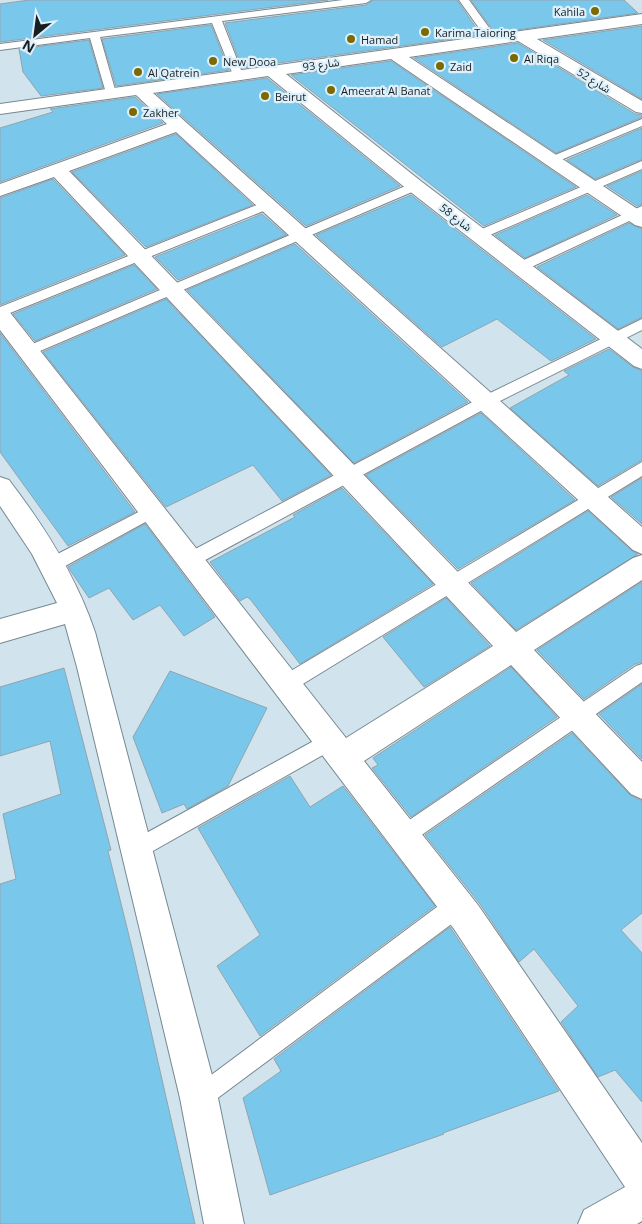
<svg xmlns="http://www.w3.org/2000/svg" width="642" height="1224" viewBox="0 0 642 1224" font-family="'Open Sans','Noto Sans Arabic',sans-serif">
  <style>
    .building { fill: #7ac7ec; stroke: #91a4ad }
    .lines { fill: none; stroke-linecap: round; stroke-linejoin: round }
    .service-casing { stroke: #768891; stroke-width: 2 }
    .minor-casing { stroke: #768891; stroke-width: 2 }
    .service { fill: #fff; fill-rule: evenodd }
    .minor { fill: #fff; fill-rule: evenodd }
    .poi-dot { fill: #7b6a02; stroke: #def1fb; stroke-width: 2 }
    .labels { text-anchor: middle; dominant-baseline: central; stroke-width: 4.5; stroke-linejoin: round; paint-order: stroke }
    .far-poi-label { font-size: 11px; fill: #171e22; stroke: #def1fb; text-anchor: start }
    .far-street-label { font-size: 11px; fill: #171e22; stroke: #def1fb }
  </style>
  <rect width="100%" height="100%" fill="#d1e4ee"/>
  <path class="building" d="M 29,0 L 328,0 L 0,42 L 0,4 Z
    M 373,0 L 457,0 L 481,35 L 242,68 L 225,23 L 366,5 Z
    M 471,0 L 624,0 L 638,13 L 495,33 Z
    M 211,25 L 229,70 L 116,86 L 102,39 Z
    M 642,26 L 642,99 L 543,40 Z
    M 89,40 L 103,88 L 41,96 L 23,72 L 19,49 Z
    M 518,43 L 635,114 L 642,115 L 642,117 L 556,153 L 414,58 Z
    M 391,61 L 576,187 L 484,226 L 291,75 Z
    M 267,78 L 400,186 L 306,226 L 157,94 Z
    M 135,97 L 163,123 L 0,182 L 0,128 L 53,112 L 50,109 Z
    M 642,128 L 642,159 L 595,179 L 567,160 Z
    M 176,134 L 253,205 L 146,247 L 72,172 Z
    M 642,171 L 642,204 L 637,206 L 607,186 Z
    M 53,179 L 125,255 L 0,305 L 0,198 Z
    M 411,195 L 596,339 L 551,361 L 497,319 L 442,347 L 316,235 Z
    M 587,195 L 617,215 L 525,258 L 495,235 Z
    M 262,214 L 286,235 L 178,280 L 155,257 Z
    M 629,223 L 642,229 L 642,317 L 618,329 L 537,267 Z
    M 295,244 L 468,402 L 354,463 L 187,290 Z
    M 134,265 L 157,289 L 35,341 L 13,314 Z
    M 166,299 L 331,475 L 282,501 L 253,465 L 166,507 L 43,352 Z
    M 0,333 L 135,512 L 68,546 L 0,452 Z
    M 609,349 L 633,367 L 642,371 L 642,460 L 598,486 L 510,408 L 569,375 L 564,371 Z
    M 481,413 L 575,500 L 458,569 L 366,475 Z
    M 642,478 L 642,524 L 611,497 Z
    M 342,488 L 433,584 L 300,664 L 250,599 L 247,597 L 240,601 L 210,562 L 295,517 L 293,515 Z
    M 588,511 L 632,551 L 638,554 L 516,630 L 471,583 Z
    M 145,524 L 215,617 L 184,636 L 160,605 L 133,620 L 109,588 L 89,598 L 68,567 Z
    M 642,582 L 642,662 L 635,664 L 584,699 L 537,650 Z
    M 446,598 L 490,646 L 424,687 L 383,637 Z
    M 511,667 L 557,717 L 411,817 L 372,768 L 378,765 L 373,758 Z
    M 64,668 L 111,850 L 108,851 L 132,948 L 195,1224 L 0,1224 L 0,884 L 16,879 L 3,814 L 61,794 L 50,741 L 0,756 L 0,687 Z
    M 170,671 L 267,708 L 228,786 L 187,809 L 184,804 L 162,813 L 133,737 Z
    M 642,684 L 642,759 L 599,714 Z
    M 572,733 L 630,795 L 642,801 L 642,913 L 621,930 L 642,953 L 642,1102 L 615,1070 L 598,1077 L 561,1022 L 578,1006 L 534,949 L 519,962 L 480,904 L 425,835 Z
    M 290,776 L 310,807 L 343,786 L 435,906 L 260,1036 L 217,966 L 260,935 L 198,828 Z
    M 450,927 L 559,1091 L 443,1133 L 444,1134 L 270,1195 L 243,1098 L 281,1071 L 274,1059 Z"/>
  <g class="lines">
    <g class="service-casing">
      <path id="service" d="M 343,0 L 371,0 L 366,3 L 222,21 L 243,75 L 238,78 L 233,75 L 212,23 L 100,37 L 116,93 L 111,96 L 106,93 L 90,38 L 0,50 L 0,44 Z
        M 459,0 L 469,0 L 498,40 L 497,42 L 489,42 Z
        M 642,119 L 642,126 L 556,162 L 548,162 L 546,160 L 548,158 Z
        M 642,161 L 642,169 L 483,238 L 479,239 L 473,235 L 475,232 Z
        M 415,182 L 421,186 L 419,189 L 33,354 L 23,354 L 21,351 L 23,348 Z
        M 267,201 L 273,205 L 271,208 L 0,317 L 0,307 Z
        M 642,206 L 642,215 L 525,270 L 520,271 L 513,267 L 515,264 Z
        M 642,319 L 642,330 L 490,406 L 196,565 L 190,567 L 184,565 L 182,560 L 184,555 L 480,398 Z
        M 642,462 L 642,476 L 293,690 L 286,692 L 279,690 L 277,684 L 279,678 Z
        M 152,505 L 158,507 L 160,511 L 158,515 L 58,570 L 52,572 L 46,570 L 44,565 L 46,560 Z
        M 642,664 L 642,682 L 410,843 L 403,846 L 396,843 L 393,836 L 396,829 L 636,666 Z
        M 330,732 L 337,735 L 340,741 L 337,747 L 144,856 L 137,859 L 130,856 L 127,849 L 130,842 Z
        M 457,895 L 465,898 L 468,906 L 465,914 L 207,1106 L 199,1110 L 191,1106 L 187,1098 L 191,1090 L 449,898 Z"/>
    </g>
    <g class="minor-casing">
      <path id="minor" d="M 642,14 L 642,24 L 537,39 L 642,101 L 642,113 L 636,112 L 518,41 L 409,57 L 642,212 L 642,227 L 635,225 L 391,59 L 286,74 L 422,182 L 642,349 L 642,369 L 634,366 L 408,190 L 268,76 L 153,93 L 642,527 L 642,554 L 633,550 L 176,132 L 69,171 L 516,632 L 633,558 L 642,555 L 642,580 L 534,650 L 642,762 L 642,799 L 631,794 L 511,665 L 364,761 L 478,905 L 642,1143 L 642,1221 L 637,1224 L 578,1224 L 584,1210 L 625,1187 L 454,929 L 0,330 L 0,308 L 8,310 L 346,738 L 493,646 L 54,177 L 0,196 L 0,184 L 167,124 L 136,95 L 0,114 L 0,104 Z
        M 0,477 L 9,480 C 45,527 76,576 95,632 L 218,1098 L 244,1224 L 204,1224 L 180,1098 L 77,667 L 65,624 L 0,643 L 0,619 L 57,603 L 32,554 L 0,506 Z"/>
    </g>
    <use href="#service" class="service"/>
    <use href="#minor" class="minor"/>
  </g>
  <g class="poi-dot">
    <circle cx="595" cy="11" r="5"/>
    <circle cx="425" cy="32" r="5"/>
    <circle cx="351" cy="39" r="5"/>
    <circle cx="514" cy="58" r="5"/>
    <circle cx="213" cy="61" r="5"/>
    <circle cx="440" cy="66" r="5"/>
    <circle cx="138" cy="72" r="5"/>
    <circle cx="331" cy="90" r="5"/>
    <circle cx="265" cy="96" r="5"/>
    <circle cx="133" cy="112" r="5"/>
  </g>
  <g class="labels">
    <g class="far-poi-label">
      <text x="585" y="11" text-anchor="end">Kahila</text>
      <text x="435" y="32">Karima Taioring</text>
      <text x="361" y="39">Hamad</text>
      <text x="524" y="58">Al Riqa</text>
      <text x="223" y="61">New Dooa</text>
      <text x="450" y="66">Zaid</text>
      <text x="148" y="72">Al Qatrein</text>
      <text x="341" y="90">Ameerat Al Banat</text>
      <text x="275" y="96">Beirut</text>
      <text x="143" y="112">Zakher</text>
    </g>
    <g class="far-street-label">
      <text transform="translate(321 64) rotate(-8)">شارع 93</text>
      <text transform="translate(594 80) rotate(31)">شارع 52</text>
      <text transform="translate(456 217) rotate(38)">شارع 58</text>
    </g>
  </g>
  <g transform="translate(35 35) rotate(209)" stroke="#def1fb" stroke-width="4" paint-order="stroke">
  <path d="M0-4L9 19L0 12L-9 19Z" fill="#171e22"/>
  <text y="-8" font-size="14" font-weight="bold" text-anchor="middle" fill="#171e22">N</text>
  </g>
</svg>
